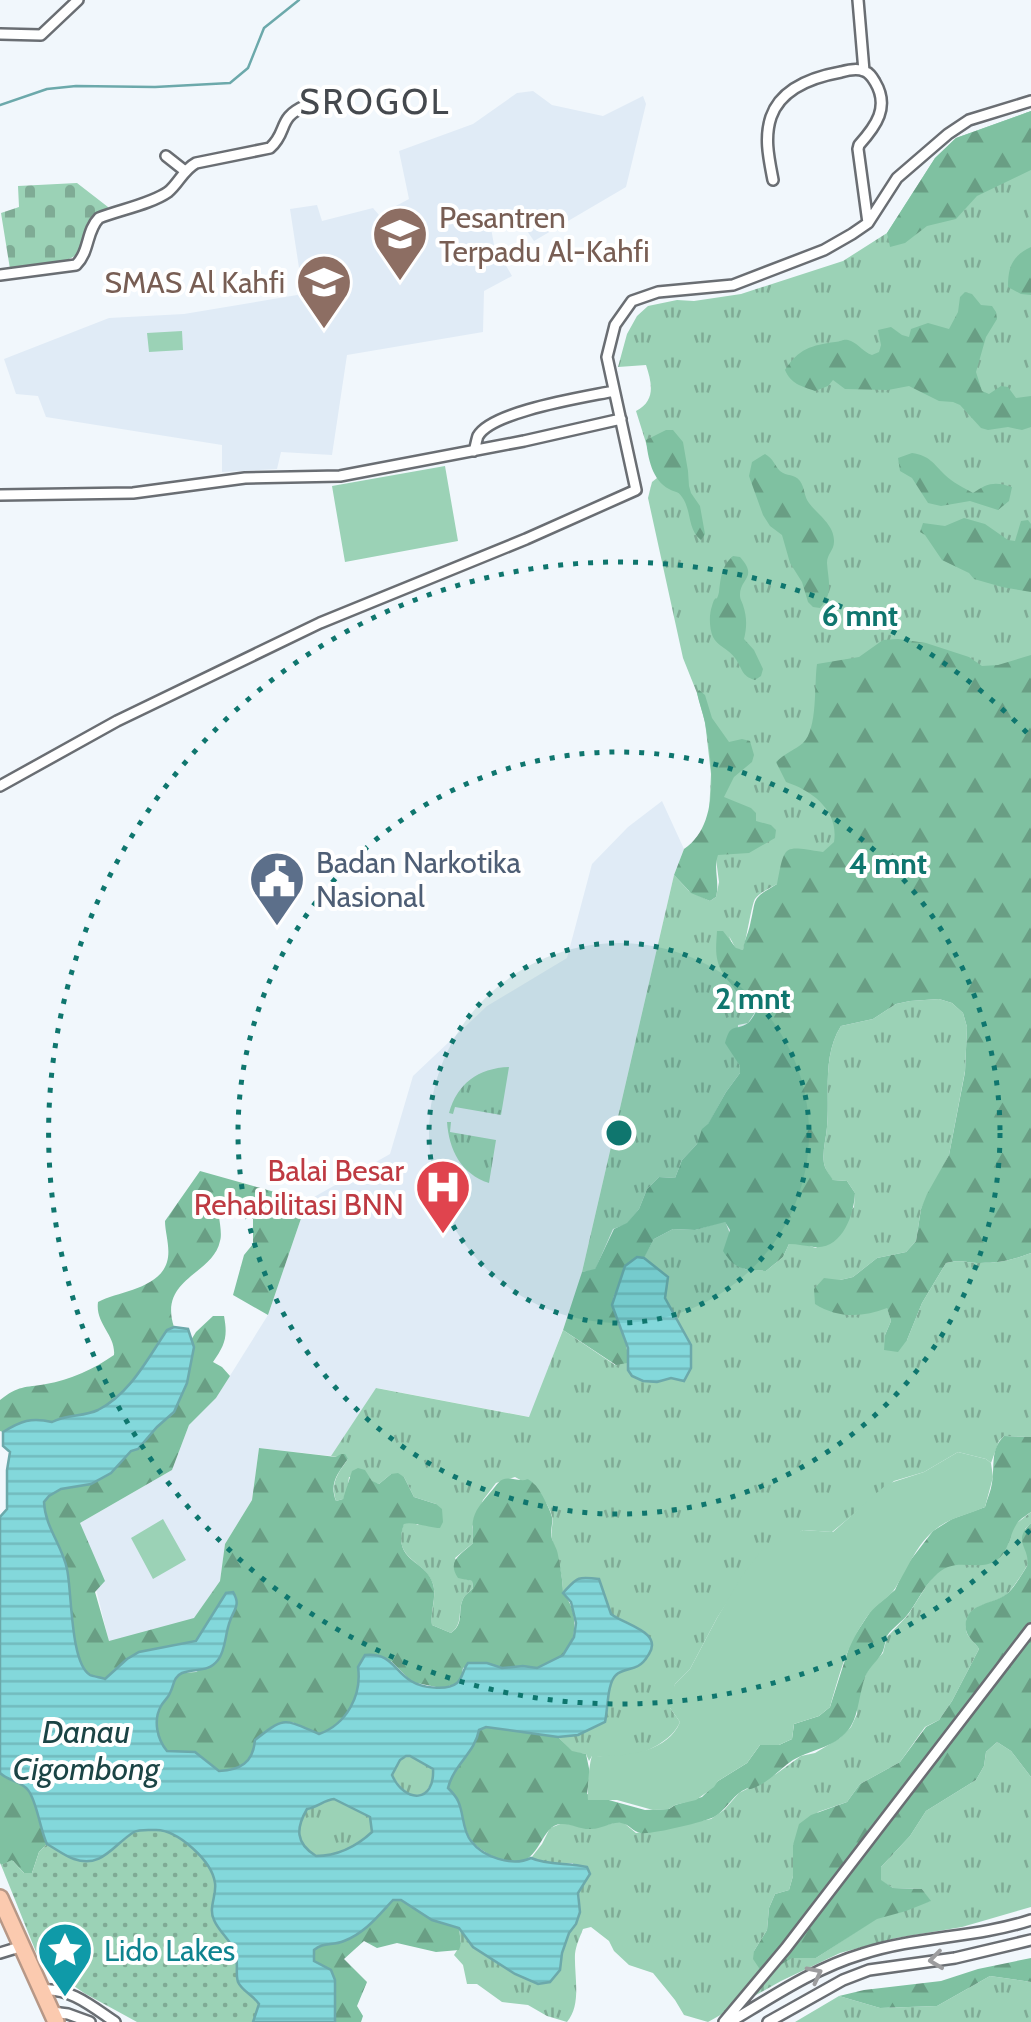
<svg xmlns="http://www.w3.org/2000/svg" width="1031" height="2022" viewBox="0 0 1031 2022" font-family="Cabin,sans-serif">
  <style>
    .built { fill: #e0ebf6 }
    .grass { fill: url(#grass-tufts) }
    .forest { fill: url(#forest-firs) }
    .cemetery { fill: url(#cemetery-stones) }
    .park { fill: url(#park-dots) }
    .garden { fill: #9bd2b6 }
    .water { fill: url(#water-rules); stroke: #6ca9ab; stroke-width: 2.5; fill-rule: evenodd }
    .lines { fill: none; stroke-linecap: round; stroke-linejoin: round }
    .stream { stroke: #6ca9ab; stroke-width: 2.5 }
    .street-casing { stroke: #6a6e73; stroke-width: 14 }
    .highway-casing { stroke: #b79887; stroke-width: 20 }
    .street { stroke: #fff; stroke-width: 9 }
    .highway { stroke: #fbcaaf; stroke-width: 15 }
    .oneway { stroke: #9c9c9e }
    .ring { fill: none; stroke: #0f766e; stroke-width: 5; stroke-dasharray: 5 10 }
    .labels { text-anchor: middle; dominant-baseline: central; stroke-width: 8; stroke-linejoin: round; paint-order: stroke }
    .education-label { font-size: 30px; fill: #785e54; stroke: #fff; text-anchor: start }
    .service-label { font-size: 30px; fill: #4e5e75; stroke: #fff; text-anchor: start }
    .health-label { font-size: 30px; fill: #be3a42; stroke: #fff; text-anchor: end }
    .culture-label { font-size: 30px; fill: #0d838f; stroke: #fff; text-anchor: start }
    .water-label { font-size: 32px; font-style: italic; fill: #1b4445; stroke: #fff }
    .quarter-label { font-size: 35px; letter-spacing: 2.5px; fill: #45494e; stroke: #fff }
    .centre { fill: #0f766e; stroke: #fff; stroke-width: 5 }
    .ring-label { font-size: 30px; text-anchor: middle; font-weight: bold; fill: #0f766e; stroke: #fff; stroke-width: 8; stroke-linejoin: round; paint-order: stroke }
  </style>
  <defs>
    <pattern id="grass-tufts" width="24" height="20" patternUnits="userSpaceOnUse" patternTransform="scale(2.5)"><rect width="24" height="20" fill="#9bd2b6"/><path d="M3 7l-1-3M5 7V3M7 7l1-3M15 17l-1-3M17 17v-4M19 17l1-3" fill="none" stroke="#7fab95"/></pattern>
    <pattern id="forest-firs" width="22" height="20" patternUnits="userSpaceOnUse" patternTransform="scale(2.5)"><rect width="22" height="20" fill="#7fc1a1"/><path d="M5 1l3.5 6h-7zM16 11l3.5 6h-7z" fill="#699e84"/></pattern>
    <pattern id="cemetery-stones" width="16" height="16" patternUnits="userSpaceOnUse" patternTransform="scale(2.5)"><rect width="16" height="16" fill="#9bd2b6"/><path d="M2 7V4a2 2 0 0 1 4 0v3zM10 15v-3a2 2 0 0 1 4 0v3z" fill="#7fab95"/></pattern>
    <pattern id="park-dots" width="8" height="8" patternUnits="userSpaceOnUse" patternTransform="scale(2.5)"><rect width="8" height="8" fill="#9bd2b6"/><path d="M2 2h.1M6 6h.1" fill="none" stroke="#7fab95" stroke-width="1.8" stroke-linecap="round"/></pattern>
    <pattern id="water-rules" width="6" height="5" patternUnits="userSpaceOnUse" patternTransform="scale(2.5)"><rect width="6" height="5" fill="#83d8db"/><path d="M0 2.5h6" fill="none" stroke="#72babd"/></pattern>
  </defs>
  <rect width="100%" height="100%" fill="#f1f7fc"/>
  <path class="built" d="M 533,91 L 552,105 L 603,116 L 643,96 L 646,104 L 626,187 L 534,241 L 514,212 L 491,228 L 494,245 L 512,276 L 484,291 L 483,332 L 347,355 L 332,455 L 281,452 L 277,469 L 222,472 L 222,445 L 46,417 L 38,396 L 16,394 L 4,359 L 109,318 L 184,314 L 303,294 L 290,209 L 317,205 L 322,221 L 373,208 L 379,215 L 409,199 L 399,151 L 473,124 L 517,93 Z
    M 662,801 L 684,849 L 674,875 L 578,1289 L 530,1417 L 377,1388 L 331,1456 L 259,1448 L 252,1500 L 225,1544 L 220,1581 L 194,1619 L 109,1642 L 80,1523 L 172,1470 L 189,1425 L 216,1398 L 268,1315 L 307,1201 L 390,1154 L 413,1076 L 487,1006 L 567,958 L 592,864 L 628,827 Z"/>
  <path class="grass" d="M 1031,111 L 1031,1029 L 777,884 C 770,888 759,893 755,899 C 752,903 746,941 743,950 L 736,949 L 729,936 L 752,996 L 759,995 L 762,1002 L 748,1023 L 738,1025 L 737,1060 L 740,1066 L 740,1073 L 726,1092 L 698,1143 L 682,1160 L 675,1178 L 659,1177 L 647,1189 L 639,1209 L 627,1224 L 613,1229 L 595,1270 L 582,1272 L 674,875 L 689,891 L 710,901 L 716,897 L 719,882 L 716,859 L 690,846 L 705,827 L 709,813 L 711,774 L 705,722 L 697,693 L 683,658 L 648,498 L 652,482 L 657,478 L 636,411 C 656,401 652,383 646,365 L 618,367 L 627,334 L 637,316 L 648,306 L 677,300 L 694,301 L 741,294 L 843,261 L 887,233 L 935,158 L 956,138 Z
    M 939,999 L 952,1003 L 963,1013 L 967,1027 L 965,1071 L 949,1155 L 921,1209 L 916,1241 L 906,1252 L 877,1258 L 853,1277 L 840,1280 L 887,1307 L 891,1321 L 885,1335 L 907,1340 L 922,1303 L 946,1263 C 960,1259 967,1263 980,1263 C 999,1263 1013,1260 1031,1253 L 1031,1437 L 1004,1436 L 999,1441 L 991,1463 L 986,1459 L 958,1452 L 924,1472 L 894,1481 L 832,1532 L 803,1530 L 748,1570 L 717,1618 L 690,1669 L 675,1684 L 670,1708 L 680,1722 C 672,1741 646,1753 626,1757 C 615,1758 603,1757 592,1756 L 589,1761 L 586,1754 L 572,1752 L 558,1737 L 578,1735 L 608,1707 L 610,1685 L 617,1672 L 639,1666 L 616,1618 L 566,1589 L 563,1593 C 563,1574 557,1557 552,1539 C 550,1531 554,1523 552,1516 C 546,1496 532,1486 515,1477 L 496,1483 L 483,1500 L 472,1527 L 473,1543 L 455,1558 L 465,1579 L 472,1581 L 473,1588 C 470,1592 465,1594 463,1599 C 457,1612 464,1623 451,1633 L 432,1625 C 430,1612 437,1597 433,1584 C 424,1558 391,1561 404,1523 L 412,1522 L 418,1525 L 436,1504 L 414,1497 L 404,1477 L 391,1474 L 379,1484 L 349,1477 L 347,1492 L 343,1499 L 336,1501 C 330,1483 338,1473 348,1459 L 331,1456 L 376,1388 L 529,1417 L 563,1330 L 615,1365 L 628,1348 L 612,1305 L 625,1266 L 637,1257 L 644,1257 L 654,1239 L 673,1229 L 695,1230 L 725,1221 L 744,1269 L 766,1271 L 783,1257 L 789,1244 L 803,1244 L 816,1248 L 854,1207 L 855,1193 L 847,1181 L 833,1180 C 831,1178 826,1170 825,1167 C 821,1155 826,1140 827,1127 C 830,1094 822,1056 841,1026 L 873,1019 L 896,1004 L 910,1001 Z
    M 509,1067 L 501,1115 L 455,1107 L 453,1114 L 449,1113 C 457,1084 478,1068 509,1067 Z
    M 447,1122 L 451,1122 L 450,1132 L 496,1140 L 489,1183 C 461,1174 449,1150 447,1122 Z
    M 1031,1512 L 1031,1523 L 1025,1529 C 1026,1538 1031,1552 1029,1561 C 1027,1568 1011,1591 1006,1595 C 991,1606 964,1603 966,1629 C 967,1639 975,1641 979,1649 L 952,1701 L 939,1720 L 925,1727 L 900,1762 L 860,1784 L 847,1802 L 818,1812 L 793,1845 L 793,1876 L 789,1890 L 775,1894 L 769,1908 L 767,1930 L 754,1951 L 774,1968 L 785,1959 L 792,1958 L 816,1958 L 877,1918 L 930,1901 L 922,1889 L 893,1888 L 881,1881 L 881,1867 L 910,1836 L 926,1811 L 976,1780 L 984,1766 L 986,1752 L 997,1742 L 1011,1751 L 1031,1777 L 1031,1907 L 962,1927 L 896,1938 L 840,1953 L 781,1981 L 708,2022 L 684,2015 L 675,2000 L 653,1973 L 629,1965 L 614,1951 L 609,1941 L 591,1927 L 583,1929 C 580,1937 576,1945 575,1954 C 574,1976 582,2004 567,2022 L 547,2016 L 528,2005 L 502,2002 L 477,1984 L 467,1984 L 463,1965 L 454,1955 L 461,1944 L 459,1928 L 473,1947 L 515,1974 L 538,1984 L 560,1970 C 562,1958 563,1947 568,1937 C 571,1929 578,1923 579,1914 C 582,1898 576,1879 573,1863 L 543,1864 L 531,1858 L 542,1844 L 550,1828 L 563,1823 L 591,1829 L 617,1822 L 624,1823 L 636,1833 L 711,1819 L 724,1810 L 739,1793 L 776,1774 L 801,1756 L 815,1753 L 840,1738 L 851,1727 L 857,1714 L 857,1699 L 868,1669 L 883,1653 L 887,1637 L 908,1615 L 927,1585 L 936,1573 L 948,1565 L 963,1563 L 978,1565 L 1017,1523 Z
    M 410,1755 L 430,1766 L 434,1772 C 431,1788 424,1801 405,1793 L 392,1775 L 400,1760 Z
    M 334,1799 L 370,1817 L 372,1832 C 357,1846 337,1856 316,1856 C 295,1843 296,1828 307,1808 C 318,1807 324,1800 334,1799 Z
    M 990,1976 L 1031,1982 L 1031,2022 L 795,2022 L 839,1996 L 880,2008 L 937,2006 Z"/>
  <path class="forest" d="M 1031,111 L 1031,170 L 977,196 L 956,219 L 927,226 L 905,243 L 890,247 L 887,233 L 935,158 L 956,138 Z
    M 1031,247 L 1031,295 L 1021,294 L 1008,287 C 1008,267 1012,256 1031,247 Z
    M 965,292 L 972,294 L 981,305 L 992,306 L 996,312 L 997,319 L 986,337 L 976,372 L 982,391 L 989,394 L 1001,386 L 1008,387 L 1016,398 L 1031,396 L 1031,427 L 1022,430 L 1008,427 L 988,430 L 981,428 L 960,405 L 953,402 L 939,401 L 909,386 L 888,390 L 845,389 L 833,380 L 828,386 L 815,391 C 801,386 791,384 785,370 C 798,349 812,345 835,342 C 843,341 844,338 851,341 C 860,345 863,352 872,355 L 879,352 L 881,345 L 878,330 L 891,327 L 902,335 L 909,337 L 911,329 L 928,323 L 949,329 L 958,312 L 960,297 Z
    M 666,430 L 673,430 L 683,442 L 688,471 L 689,486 L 691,493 L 700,506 L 705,534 L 701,540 C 687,529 692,511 682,497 C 677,490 676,493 669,489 C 652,480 648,458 646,440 Z
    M 912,453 C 930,456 933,463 945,475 C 952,482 964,488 973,493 C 987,483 995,481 1012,487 L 1009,501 L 998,510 L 970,501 L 941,506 L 928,503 L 912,478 L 900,471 L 898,458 Z
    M 765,454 C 774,459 774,465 780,471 C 787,477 794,473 800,481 C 805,488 804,497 809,503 C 817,514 835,525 834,542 C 834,550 827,554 827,563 C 828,580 834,594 820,608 L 813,607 L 808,602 L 802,582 L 790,563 L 782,535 L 770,526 L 763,515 L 749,476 L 752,462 Z
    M 964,518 L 985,524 L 1008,540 L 1015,541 L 1021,521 L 1028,520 L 1031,524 L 1031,592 L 1002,587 L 974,579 L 969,573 L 942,560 L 925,535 L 920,532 L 923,523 L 945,526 Z
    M 733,556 L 740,557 C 759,578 739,578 740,596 C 740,599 742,602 743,605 C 747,617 747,627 744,639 L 754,650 L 763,669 L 761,676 L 755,680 C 741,676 743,669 735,658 C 729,649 717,646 713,637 C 709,628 709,614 712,606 C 716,592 716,605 719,592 C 721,577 721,567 733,556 Z
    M 898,639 L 926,643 L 969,657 L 982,666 L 998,665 L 1031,655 L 1031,1253 C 1013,1260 999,1263 980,1263 C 967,1263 960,1259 946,1263 L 922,1303 L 907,1340 L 898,1352 L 884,1350 L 885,1335 L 891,1321 L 887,1308 C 862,1318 837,1318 815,1304 L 814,1289 L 824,1278 L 840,1280 L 853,1277 L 877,1258 L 906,1252 L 916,1241 L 921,1209 L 927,1194 L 949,1155 L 965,1072 L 967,1027 L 963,1013 L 952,1003 L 939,999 L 910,1001 L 896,1004 L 873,1019 L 841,1026 C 822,1056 830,1093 827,1127 C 826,1140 821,1155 825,1167 C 826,1170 832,1178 833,1180 L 847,1181 L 855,1193 C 854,1215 842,1250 814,1247 C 805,1246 798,1244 789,1244 L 783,1257 L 766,1271 C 744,1269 736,1271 723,1251 L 730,1230 L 725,1222 L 695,1230 L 673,1229 L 654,1239 L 644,1258 L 637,1257 C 625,1266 625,1271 620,1284 C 617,1291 615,1292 613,1299 C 611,1316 631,1338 627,1363 L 616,1365 L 563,1330 L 582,1272 L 595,1269 L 614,1229 L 627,1223 L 639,1209 L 647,1189 L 659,1177 L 675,1178 L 682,1160 L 697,1144 L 702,1129 L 708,1124 L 726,1092 L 740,1073 L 740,1066 L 725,1043 C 731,1021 735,1032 748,1023 C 753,1019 758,1007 762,1002 L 759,995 L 746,999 L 739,996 C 735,987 729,983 724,975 C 714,960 716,948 717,931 L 723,931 L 736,948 L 743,950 C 744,941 748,934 750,925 C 757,897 750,900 777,884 C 785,843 783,846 823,852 L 834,842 C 839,811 813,791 786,782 L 776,762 C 784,754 796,749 803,743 C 818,729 814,684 817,664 L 859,657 L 883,640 Z
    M 699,690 L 705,695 L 712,718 L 729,742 L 742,739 L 750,741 L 754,755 L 752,762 L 734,777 L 724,797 L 751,808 L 756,813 L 756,821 L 771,825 L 776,830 L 775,838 L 749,853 L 718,855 C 713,869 720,882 716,897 L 710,901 L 691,893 L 674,875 L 684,849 C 721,825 712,761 705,723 C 703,713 699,703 697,693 Z
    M 200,1171 L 307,1201 L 268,1315 L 233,1295 L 244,1255 L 253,1244 L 253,1219 L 242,1208 L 227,1208 L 219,1217 C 220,1224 222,1235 220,1241 C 213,1275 158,1278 174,1327 L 167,1330 C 148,1358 130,1394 98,1410 C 83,1417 67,1414 52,1422 C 31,1417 21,1421 3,1432 L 0,1431 L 0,1400 C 19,1385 24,1388 46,1384 C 70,1380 94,1369 114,1355 C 116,1335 95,1324 98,1302 C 119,1291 159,1289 167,1262 C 171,1249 165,1233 165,1221 Z
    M 213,1316 L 224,1316 C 228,1337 225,1345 213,1362 L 222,1367 L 230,1376 L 216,1398 L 189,1425 L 172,1470 L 80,1523 L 105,1581 L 95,1592 L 109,1641 L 194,1618 L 220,1581 L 225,1544 L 252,1500 L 259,1448 L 336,1457 L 341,1454 L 345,1454 L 348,1459 C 338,1473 329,1483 336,1501 L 343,1499 L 352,1471 L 358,1468 L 365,1470 L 372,1481 L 379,1484 L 391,1474 L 398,1473 L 404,1477 L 414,1497 L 436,1504 L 442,1509 L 443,1522 L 440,1528 C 429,1528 412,1521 404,1524 C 391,1562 426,1559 433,1584 C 437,1597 430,1611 432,1625 L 451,1633 C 465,1623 457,1612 463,1599 C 465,1594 470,1592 473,1588 L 472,1581 L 458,1578 C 446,1560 462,1554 473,1543 C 471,1517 473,1513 489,1494 C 502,1479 499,1476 520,1480 C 530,1481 525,1476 534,1484 C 539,1487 551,1511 552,1517 C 553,1521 551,1529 551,1533 C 551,1541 557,1547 558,1555 C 560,1566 563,1581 563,1593 C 584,1617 576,1663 539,1668 C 533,1668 529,1666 523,1666 C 517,1666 512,1668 507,1668 C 496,1668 486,1663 475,1662 L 463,1668 L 461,1679 L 456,1684 L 441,1688 L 412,1682 L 391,1661 L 358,1667 C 362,1695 347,1724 319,1734 L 292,1722 L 253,1753 L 240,1769 L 219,1771 L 195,1752 L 167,1751 L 162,1746 L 157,1732 L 158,1710 L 171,1692 L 176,1678 L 182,1673 L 196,1672 L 220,1658 L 230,1621 L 237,1606 L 237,1598 L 233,1592 L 226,1593 L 196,1641 L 139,1652 L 127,1659 L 105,1679 C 102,1678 92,1676 90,1675 C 70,1662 72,1591 67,1568 C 62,1545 45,1527 44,1502 L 49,1496 L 61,1489 L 91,1484 L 111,1473 L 131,1451 L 138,1449 L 157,1427 L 174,1413 L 187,1383 L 194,1347 L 191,1340 L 196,1332 Z
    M 1004,1436 L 1031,1437 L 1031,1512 C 1027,1515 1023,1517 1019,1521 C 1009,1532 1010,1551 997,1560 C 976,1574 956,1553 934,1577 C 923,1588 917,1602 908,1614 C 902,1622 892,1628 887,1636 C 886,1638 884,1649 883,1651 C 879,1660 870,1666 866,1675 C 859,1692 859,1713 851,1726 C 837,1748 814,1748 793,1760 C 781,1768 770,1781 756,1787 C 743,1793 754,1784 742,1791 C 731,1798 726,1810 714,1817 C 704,1822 650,1835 641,1833 C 633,1832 629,1824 621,1823 C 613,1821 601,1829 592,1829 C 581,1830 572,1824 562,1824 C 535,1822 542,1894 478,1847 C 462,1835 466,1816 457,1800 C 455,1795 451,1792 448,1788 L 453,1774 L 479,1729 L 486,1727 L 558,1737 L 572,1751 L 586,1754 L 590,1773 L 587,1794 L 645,1810 L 669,1809 L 675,1805 L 702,1797 L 718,1781 L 747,1763 L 760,1745 L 779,1745 L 792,1739 L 794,1724 L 819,1716 L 830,1707 L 851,1641 L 872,1609 L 895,1590 L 906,1566 L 933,1531 L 952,1519 L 985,1507 C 987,1499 991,1491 992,1483 C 995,1465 990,1450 1004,1436 Z
    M 1031,1523 L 1031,1777 L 1011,1751 L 997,1742 L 986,1752 L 984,1766 L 976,1780 L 926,1811 L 910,1836 L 881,1867 L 881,1880 L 893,1888 L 922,1889 L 931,1901 L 906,1911 L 877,1919 L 816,1958 L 792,1958 L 768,1972 L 761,1971 L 753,1959 L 754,1951 L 767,1930 L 769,1908 L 775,1894 L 789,1890 L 793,1876 L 793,1845 L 799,1824 L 811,1815 L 847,1802 L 860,1784 L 900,1762 L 926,1727 L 939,1720 L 952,1701 L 979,1649 C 975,1642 968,1639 966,1630 C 962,1601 995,1606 1009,1592 C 1015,1586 1023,1573 1027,1566 C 1031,1548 1011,1542 1031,1523 Z
    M 0,1773 C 8,1781 21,1781 28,1790 C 37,1801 40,1830 47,1844 L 39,1852 L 32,1873 L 24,1873 L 13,1861 L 1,1865 L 0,1863 Z
    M 393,1900 L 400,1900 L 432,1920 L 459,1928 L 461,1944 L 459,1950 L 436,1952 L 397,1943 L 377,1948 L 364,1941 L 344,1959 L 367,1982 L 357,2006 L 363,2016 L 361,2022 L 335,2022 L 335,1980 L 331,1970 L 314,1961 L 313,1951 C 323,1942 332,1946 344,1941 C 364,1934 379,1916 393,1900 Z
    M 1031,1958 L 1031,1982 L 990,1976 L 937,2006 L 880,2008 L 839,1996 L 864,1990 L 941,1981 L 978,1969 Z"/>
  <path class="cemetery" d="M 77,183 L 108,207 L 107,211 L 91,224 L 85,250 C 60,266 39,270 10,269 L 1,213 L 19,207 L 18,186 Z"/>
  <path class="park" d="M 136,1830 C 146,1830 158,1828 167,1831 C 185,1838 210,1860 215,1880 C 218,1893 209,1906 213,1919 C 217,1928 226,1935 231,1944 C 234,1950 238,1959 239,1966 C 239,1974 236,1974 238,1981 C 241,1991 253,1995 259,2004 L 253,2022 L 137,2022 L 84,1993 L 45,1966 L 36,1952 L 1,1865 L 12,1860 L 24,1873 L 32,1873 L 39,1852 L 47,1844 C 92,1870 99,1862 136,1830 Z"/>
  <path class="garden" d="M 182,331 L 183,350 L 149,352 L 147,333 Z
    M 445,466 L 458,541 L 345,562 L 332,486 Z
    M 958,1452 L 986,1459 L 991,1463 L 993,1477 L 985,1507 C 968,1515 951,1517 936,1529 C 917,1543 908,1568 896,1587 C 890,1598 877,1603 869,1614 C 847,1644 840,1672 830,1707 L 819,1716 L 794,1724 L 792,1739 L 779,1745 L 760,1745 L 747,1763 L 718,1781 L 714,1787 L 696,1800 L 675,1805 L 669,1809 L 653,1810 L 617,1800 L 588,1800 C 587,1794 589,1763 592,1756 C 621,1757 667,1754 680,1722 L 670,1708 L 669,1700 L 675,1684 L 690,1669 L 717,1618 L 742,1576 L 761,1551 L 803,1530 L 833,1532 L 887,1484 L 924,1472 Z
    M 163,1519 L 186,1560 L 153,1579 L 131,1538 Z"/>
  <path class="water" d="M 637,1257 L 644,1258 L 668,1277 L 665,1298 L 691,1345 L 691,1368 L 684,1381 L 671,1378 L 657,1382 L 643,1381 L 632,1376 L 628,1370 L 628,1348 L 612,1305 L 625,1266 Z
    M 174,1327 L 188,1329 L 194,1347 L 187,1383 L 174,1412 L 157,1427 L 138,1449 L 131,1451 L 111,1473 L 91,1484 L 61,1489 L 49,1496 L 44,1502 C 45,1527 62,1545 67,1569 C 72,1591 70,1663 90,1675 C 92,1676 102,1678 105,1679 L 127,1659 L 139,1652 L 196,1641 L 226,1593 L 233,1592 C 241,1605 234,1609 230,1621 C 225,1633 226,1650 218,1660 C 208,1673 195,1668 182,1673 C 173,1677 174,1686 170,1693 C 168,1698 163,1702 161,1706 C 153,1720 157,1739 167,1751 L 195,1752 L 219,1771 C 240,1770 253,1763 255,1740 C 285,1716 284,1719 319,1734 C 347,1724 362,1695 358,1667 L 365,1655 C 391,1652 394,1671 411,1681 C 422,1688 447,1691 457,1683 C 463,1678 463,1669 468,1663 L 487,1663 L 502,1668 L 523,1666 L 537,1668 L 563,1655 L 574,1637 L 576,1623 L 571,1602 L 563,1593 C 577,1578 576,1576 599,1579 L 611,1614 C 625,1625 663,1632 649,1654 C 646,1659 644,1663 638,1666 C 631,1670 622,1669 616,1675 C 607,1683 608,1709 605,1722 L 578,1735 L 558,1737 L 486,1727 L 479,1730 C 475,1753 454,1764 448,1788 C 452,1792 456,1796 458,1801 C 464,1813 462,1830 471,1841 C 483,1857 512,1867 531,1858 C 549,1866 568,1862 587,1867 L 590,1874 L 578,1893 L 580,1912 L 576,1924 L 569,1933 L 562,1953 L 560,1970 L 550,1982 L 538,1984 L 515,1974 L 473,1947 L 459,1928 L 432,1920 L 401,1900 L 393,1900 C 378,1916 365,1933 344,1941 C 332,1946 323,1942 314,1950 L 314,1961 L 331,1970 L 335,1980 L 335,2022 L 253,2022 L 259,2004 C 253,1995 242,1991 238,1982 C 235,1973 239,1963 235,1952 C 230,1939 219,1932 214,1920 C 208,1908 217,1895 215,1883 C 212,1861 178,1830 156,1830 C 148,1830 140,1829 134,1832 C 114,1844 102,1869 74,1859 C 65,1856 56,1849 47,1844 C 40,1830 37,1801 28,1790 C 21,1781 8,1781 0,1773 L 0,1517 L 7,1509 L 7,1470 L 10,1452 L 3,1446 L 3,1432 C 21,1421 31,1417 52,1422 C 67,1414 83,1417 98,1410 C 130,1394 148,1358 167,1330 ZM 406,1756 L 410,1756 L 433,1769 C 435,1803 405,1804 392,1775 L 400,1760 ZM 334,1799 L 370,1817 L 372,1832 C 357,1846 337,1856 316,1856 C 295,1843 296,1828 307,1809 C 318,1807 324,1800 334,1799 Z"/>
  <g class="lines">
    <path class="stream" d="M 0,105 L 47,89 L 76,86 L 155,87 L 230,83 L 248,68 L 264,28 L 299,0"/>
    <g class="street-casing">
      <path id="street" d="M 858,0 L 864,71
        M 0,34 L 41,35 L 78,0
        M 166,156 L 185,171
        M 773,180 C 769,159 764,138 771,117 C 781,88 813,77 841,72 C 848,70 857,68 864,71 C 870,73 872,77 875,82 C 890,107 876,126 859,145 L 858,149 L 868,223
        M 0,275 L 76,265 C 90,251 86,231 99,218 C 119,210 151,204 168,192 C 179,183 183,170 196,163 L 270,148 C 289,131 276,118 307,105
        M 474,451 C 475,449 477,438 478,436 C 492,411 586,397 614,391
        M 0,495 L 133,493 L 245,478 L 340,476 L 524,441 L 621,419
        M 0,786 L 117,721 L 320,623 L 526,539 L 636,490 L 607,357 L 615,325 L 632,301 L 658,292 L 733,285 L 824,250 L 852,234 L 868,223 L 897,178 L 948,134 L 969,120 L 1031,101
        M 0,1953 L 23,1946
        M 42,1990 C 70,1987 94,2008 115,2022
        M 52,2012 L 68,2014 L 90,2022
        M 724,2022 L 786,1948 L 1031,1629
        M 730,2022 C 772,1997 815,1968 862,1954 C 917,1936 976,1938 1031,1920
        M 768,2022 L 843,1980 L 869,1970 L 955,1958 L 1031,1940"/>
    </g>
    <g class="highway-casing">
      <path id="highway" d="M 0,1898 L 56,2022"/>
    </g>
    <use href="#street" class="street"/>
    <use href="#highway" class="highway"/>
  </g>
  <defs><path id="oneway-chevron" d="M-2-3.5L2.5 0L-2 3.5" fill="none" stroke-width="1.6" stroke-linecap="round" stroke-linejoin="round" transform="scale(2.5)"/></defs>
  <g class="oneway">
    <use href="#oneway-chevron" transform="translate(936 1960) rotate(173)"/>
    <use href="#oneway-chevron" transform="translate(815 1974) rotate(-27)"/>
  </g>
  <circle cx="619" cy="1133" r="190" fill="#0f766e" fill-opacity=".12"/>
  <g class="ring">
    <circle cx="619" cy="1133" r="190"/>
    <circle cx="619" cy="1133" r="381"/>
    <path d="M1030 1530A571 571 0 1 1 1030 736"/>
  </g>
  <defs>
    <g id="school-pin" transform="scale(2.875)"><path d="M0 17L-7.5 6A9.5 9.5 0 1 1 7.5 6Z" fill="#8d6e63" stroke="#fff"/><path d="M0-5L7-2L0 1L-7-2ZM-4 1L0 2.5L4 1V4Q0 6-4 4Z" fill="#fff"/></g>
    <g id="civic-pin" transform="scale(2.875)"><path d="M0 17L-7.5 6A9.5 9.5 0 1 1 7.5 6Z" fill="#5c6f8a" stroke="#fff"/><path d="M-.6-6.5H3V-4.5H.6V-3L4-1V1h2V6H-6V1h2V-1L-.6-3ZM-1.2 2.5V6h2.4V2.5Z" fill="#fff"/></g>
    <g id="hospital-pin" transform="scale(2.875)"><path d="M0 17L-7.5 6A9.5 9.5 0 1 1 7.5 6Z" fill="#e0444e" stroke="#fff"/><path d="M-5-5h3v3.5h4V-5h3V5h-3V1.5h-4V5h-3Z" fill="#fff"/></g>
    <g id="sight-pin" transform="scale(2.875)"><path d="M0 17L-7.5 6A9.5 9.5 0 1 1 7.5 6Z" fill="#0f9aa8" stroke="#fff"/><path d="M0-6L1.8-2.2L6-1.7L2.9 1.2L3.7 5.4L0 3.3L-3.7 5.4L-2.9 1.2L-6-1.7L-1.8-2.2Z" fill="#fff"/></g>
  </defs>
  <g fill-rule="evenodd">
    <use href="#school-pin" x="400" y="234"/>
    <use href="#school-pin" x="324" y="282"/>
    <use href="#civic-pin" x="277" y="879"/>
    <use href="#hospital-pin" x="443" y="1187"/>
    <use href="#sight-pin" x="65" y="1950"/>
  </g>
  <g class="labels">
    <g class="education-label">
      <text x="439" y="217">Pesantren<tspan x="439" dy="34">Terpadu Al-Kahfi</tspan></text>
      <text x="285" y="282" text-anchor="end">SMAS Al Kahfi</text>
    </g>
    <g class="service-label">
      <text x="316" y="862">Badan Narkotika<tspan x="316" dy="34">Nasional</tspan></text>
    </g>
    <g class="health-label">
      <text x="404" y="1170">Balai Besar<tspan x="404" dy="34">Rehabilitasi BNN</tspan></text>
    </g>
    <g class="culture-label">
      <text x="104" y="1950">Lido Lakes</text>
    </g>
    <g class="water-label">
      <text x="86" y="1731">Danau<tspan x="86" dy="37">Cigombong</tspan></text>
    </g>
    <g class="quarter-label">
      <text x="375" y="101">SROGOL</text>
    </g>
  </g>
  <circle cx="619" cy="1133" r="15" class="centre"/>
  <g class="ring-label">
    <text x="860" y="626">6 mnt</text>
    <text x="888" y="874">4 mnt</text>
    <text x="753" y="1009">2 mnt</text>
  </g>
</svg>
